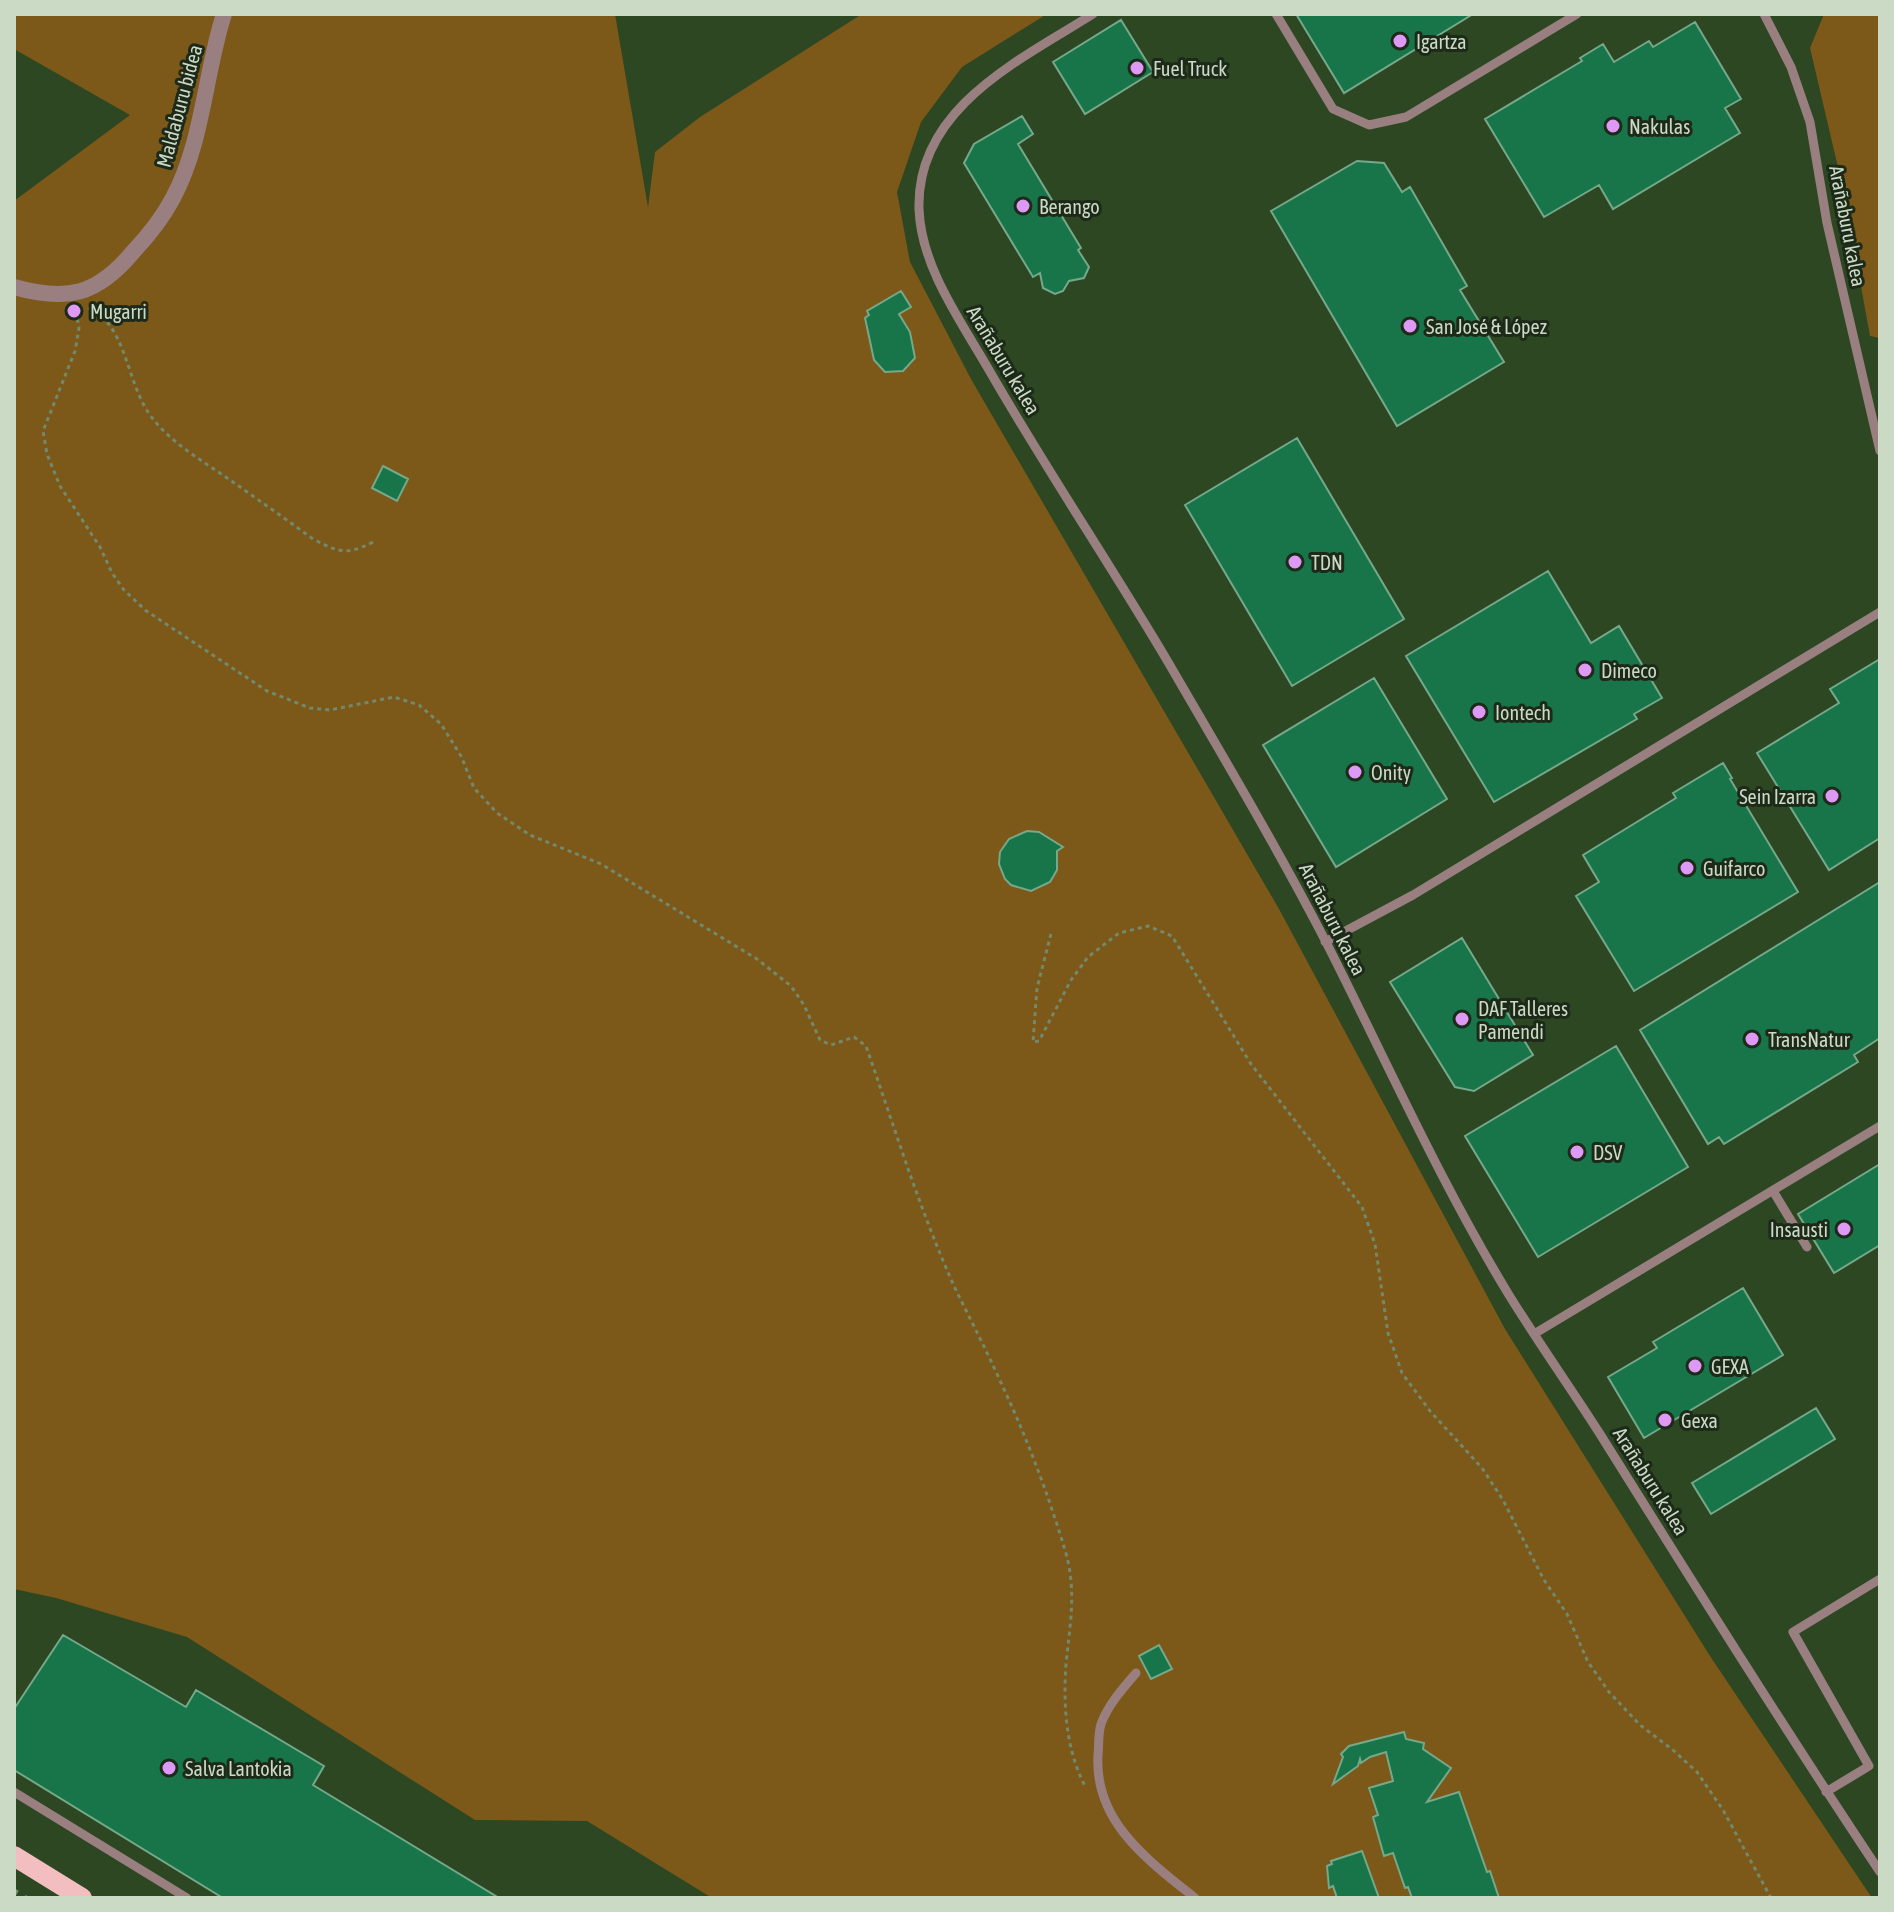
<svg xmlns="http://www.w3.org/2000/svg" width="1894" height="1912" viewBox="0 0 1894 1912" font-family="'Asap Condensed',sans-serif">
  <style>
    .green { fill: #7c5819 }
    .building { fill: #177549; stroke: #76a88a; stroke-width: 2 }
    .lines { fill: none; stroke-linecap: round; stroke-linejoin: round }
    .path { stroke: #73896b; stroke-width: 3; stroke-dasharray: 4 4; stroke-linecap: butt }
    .service { stroke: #997f80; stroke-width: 9 }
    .minor { stroke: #997f80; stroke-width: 16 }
    .primary { stroke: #f2bebf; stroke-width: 20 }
    .rail { stroke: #7c9173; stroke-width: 5; stroke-dasharray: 4 8; stroke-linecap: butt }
    .poi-dot { fill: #dd99f4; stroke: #1d2919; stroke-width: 3 }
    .labels { text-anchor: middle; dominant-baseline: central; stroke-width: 6; stroke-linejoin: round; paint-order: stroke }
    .poi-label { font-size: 20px; fill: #cadac4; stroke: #1d2919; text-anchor: start }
    .street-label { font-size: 20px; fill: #cadac4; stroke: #1d2919 }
  </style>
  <rect width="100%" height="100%" fill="#2c4721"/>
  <path class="green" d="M 14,14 L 615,14 L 648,207 L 655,152 L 700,117 L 862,14 L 1047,14 L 962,67 L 921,122 L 897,192 L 910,262 L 971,379 L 1279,909 L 1505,1329 L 1710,1656 L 1872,1898 L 712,1898 L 587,1821 L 475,1820 L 187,1637 L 56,1598 L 14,1589 L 14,201 L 130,115 L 14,49 Z
    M 1824,14 L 1880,14 L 1880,338 L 1870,336 L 1844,193 L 1810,48 Z"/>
  <path class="building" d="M 1296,14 L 1473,14 L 1344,93 Z
    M 1121,20 L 1153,72 L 1085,114 L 1053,62 Z
    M 1695,22 L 1741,99 L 1725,108 L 1740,133 L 1613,209 L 1599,185 L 1544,217 L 1485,119 L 1582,61 L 1580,58 L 1603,44 L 1614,62 L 1649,41 L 1653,47 Z
    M 1022,116 L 1033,134 L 1018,144 L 1081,248 L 1078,250 L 1089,267 L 1084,278 L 1069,281 L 1063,291 L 1055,294 L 1043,288 L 1040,273 L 1033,277 L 964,163 L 974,144 Z
    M 1357,161 L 1384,163 L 1402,192 L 1410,187 L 1467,286 L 1460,290 L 1504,362 L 1397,426 L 1271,211 Z
    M 901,291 L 911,307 L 899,314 L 910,332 L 915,358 L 903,371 L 885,372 L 874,360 L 865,318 L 869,315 L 867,311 Z
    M 1297,438 L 1404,619 L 1292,686 L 1185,505 Z
    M 383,466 L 408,479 L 397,501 L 372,488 Z
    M 1548,571 L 1591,643 L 1619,626 L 1662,698 L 1634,714 L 1637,719 L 1494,802 L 1406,656 Z
    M 1880,659 L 1880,838 L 1829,870 L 1757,753 L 1839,703 L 1830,689 Z
    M 1374,678 L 1447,799 L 1336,867 L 1263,745 Z
    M 1723,763 L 1732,778 L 1730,779 L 1798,892 L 1634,991 L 1576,896 L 1599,882 L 1583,855 L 1676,798 L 1673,793 Z
    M 1027,831 L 1039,832 L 1063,847 L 1057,851 L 1057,870 L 1050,882 L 1031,891 L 1011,885 L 1005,879 L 999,864 L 1000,852 L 1009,839 Z
    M 1880,882 L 1880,1038 L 1854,1055 L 1858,1062 L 1724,1144 L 1719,1137 L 1708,1144 L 1640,1030 Z
    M 1462,938 L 1533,1055 L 1474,1091 L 1455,1087 L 1390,982 Z
    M 1616,1046 L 1688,1167 L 1538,1257 L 1465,1136 Z
    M 1880,1164 L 1880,1245 L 1834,1273 L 1798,1214 Z
    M 1743,1288 L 1783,1355 L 1644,1438 L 1608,1377 L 1657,1348 L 1653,1342 Z
    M 1816,1408 L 1835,1439 L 1711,1514 L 1692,1483 Z
    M 63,1635 L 186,1707 L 196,1690 L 324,1766 L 313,1785 L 499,1898 L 223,1898 L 14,1770 L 14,1709 Z
    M 1159,1645 L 1172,1669 L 1151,1679 L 1139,1656 Z
    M 1404,1732 L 1406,1739 L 1424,1743 L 1423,1749 L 1451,1768 L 1427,1802 L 1459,1792 L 1487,1872 L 1490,1871 L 1499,1898 L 1412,1898 L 1408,1887 L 1405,1888 L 1393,1853 L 1384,1856 L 1373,1817 L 1378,1815 L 1369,1788 L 1393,1781 L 1386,1752 L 1370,1757 L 1361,1763 L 1360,1759 L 1358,1766 L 1333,1784 L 1343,1757 L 1341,1754 L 1349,1746 Z
    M 1362,1851 L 1379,1898 L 1337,1898 L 1333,1886 L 1329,1888 L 1327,1866 L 1332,1864 L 1331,1861 Z"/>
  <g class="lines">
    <path class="path" d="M 88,308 C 126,324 126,379 148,412 C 168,442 203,461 233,482 C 260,501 287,520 313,539 C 339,552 346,556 373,542
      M 76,311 L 79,328 L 75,351 L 43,431 L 47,454 L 60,486 L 100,547 L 112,573 L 124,590 L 145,610 L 267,691 L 310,708 L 330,710 L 394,697 L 419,705 L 441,724 L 461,756 L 474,788 L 497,813 L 530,835 L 601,864 L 757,959 L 791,986 L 804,1005 L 820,1040 L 831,1045 L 854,1037 L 866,1046 C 894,1126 919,1208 954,1286 C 970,1319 987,1351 1002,1385 C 1027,1438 1048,1494 1065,1550 C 1077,1589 1070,1624 1066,1664 C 1063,1706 1066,1751 1086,1788
      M 1051,934 L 1037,988 L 1033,1042 L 1039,1041 L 1071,980 L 1088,957 L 1119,933 L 1148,926 L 1172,936 L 1251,1064 L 1362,1207 L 1375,1244 L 1388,1333 L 1402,1373 L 1430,1411 L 1482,1468 L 1503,1500 L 1544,1580 L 1567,1614 L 1588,1662 L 1609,1692 L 1640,1725 L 1673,1750 L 1697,1772 L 1723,1810 L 1771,1898"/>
    <path class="service" d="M 1093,14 C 1020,60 916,108 919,209 C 921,267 961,321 989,370 C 1046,469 1110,564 1168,662 C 1222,755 1277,847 1326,942 C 1386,1060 1440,1182 1509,1295 C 1538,1342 1570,1387 1600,1434 C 1692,1581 1784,1728 1880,1872
      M 1276,14 L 1333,109 L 1369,125 L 1406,117 L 1577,14
      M 1764,14 L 1791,67 L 1810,122 L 1827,223 L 1880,451
      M 1325,942 L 1413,895 L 1880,612
      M 1773,1191 L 1807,1247
      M 1534,1334 L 1880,1126
      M 1136,1673 C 1123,1688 1108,1705 1101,1724 C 1098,1733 1099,1746 1098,1755 C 1094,1822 1148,1860 1195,1898
      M 14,1792 L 187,1898
      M 1826,1792 L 1869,1766 L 1793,1632 L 1880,1579"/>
    <path class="minor" d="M 14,287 C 67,302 97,295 133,252 C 148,236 163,217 173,198 C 203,142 205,73 224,14"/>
    <path class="primary" d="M 14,1856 L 82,1898"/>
    <path class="rail" d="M 14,1891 L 26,1898"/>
  </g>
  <g class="poi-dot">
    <circle cx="1400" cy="41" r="8"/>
    <circle cx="1137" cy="68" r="8"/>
    <circle cx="1613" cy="126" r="8"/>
    <circle cx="1023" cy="206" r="8"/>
    <circle cx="74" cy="311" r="8"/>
    <circle cx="1410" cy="326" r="8"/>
    <circle cx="1295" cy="562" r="8"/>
    <circle cx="1585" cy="670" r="8"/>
    <circle cx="1479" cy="712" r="8"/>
    <circle cx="1355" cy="772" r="8"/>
    <circle cx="1832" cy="796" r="8"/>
    <circle cx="1687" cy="868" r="8"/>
    <circle cx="1462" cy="1019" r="8"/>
    <circle cx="1752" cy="1039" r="8"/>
    <circle cx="1577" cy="1152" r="8"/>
    <circle cx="1844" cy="1229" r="8"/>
    <circle cx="1695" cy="1366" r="8"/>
    <circle cx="1665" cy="1420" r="8"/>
    <circle cx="169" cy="1768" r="8"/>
  </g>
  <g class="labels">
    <g class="poi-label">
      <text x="1416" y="41">Igartza</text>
      <text x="1153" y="68">Fuel Truck</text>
      <text x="1629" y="126">Nakulas</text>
      <text x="1039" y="206">Berango</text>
      <text x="90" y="311">Mugarri</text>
      <text x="1426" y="326">San José &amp; López</text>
      <text x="1311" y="562">TDN</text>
      <text x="1601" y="670">Dimeco</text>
      <text x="1495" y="712">Iontech</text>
      <text x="1371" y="772">Onity</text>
      <text x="1816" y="796" text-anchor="end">Sein Izarra</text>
      <text x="1703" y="868">Guifarco</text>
      <text x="1478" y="1008">DAF Talleres<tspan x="1478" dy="23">Pamendi</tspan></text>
      <text x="1768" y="1039">TransNatur</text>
      <text x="1593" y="1152">DSV</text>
      <text x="1828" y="1229" text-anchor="end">Insausti</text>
      <text x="1711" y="1366">GEXA</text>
      <text x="1681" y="1420">Gexa</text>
      <text x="185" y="1768">Salva Lantokia</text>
    </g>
    <g class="street-label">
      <text transform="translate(179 106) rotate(-75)">Maldaburu bidea</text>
      <text transform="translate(1848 226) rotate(79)">Arañaburu kalea</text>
      <text transform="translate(1004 360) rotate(59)">Arañaburu kalea</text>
      <text transform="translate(1333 919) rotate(63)">Arañaburu kalea</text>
      <text transform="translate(1651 1481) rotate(58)">Arañaburu kalea</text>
    </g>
  </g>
  <rect width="1894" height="1912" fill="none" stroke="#cadac4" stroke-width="32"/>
</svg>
